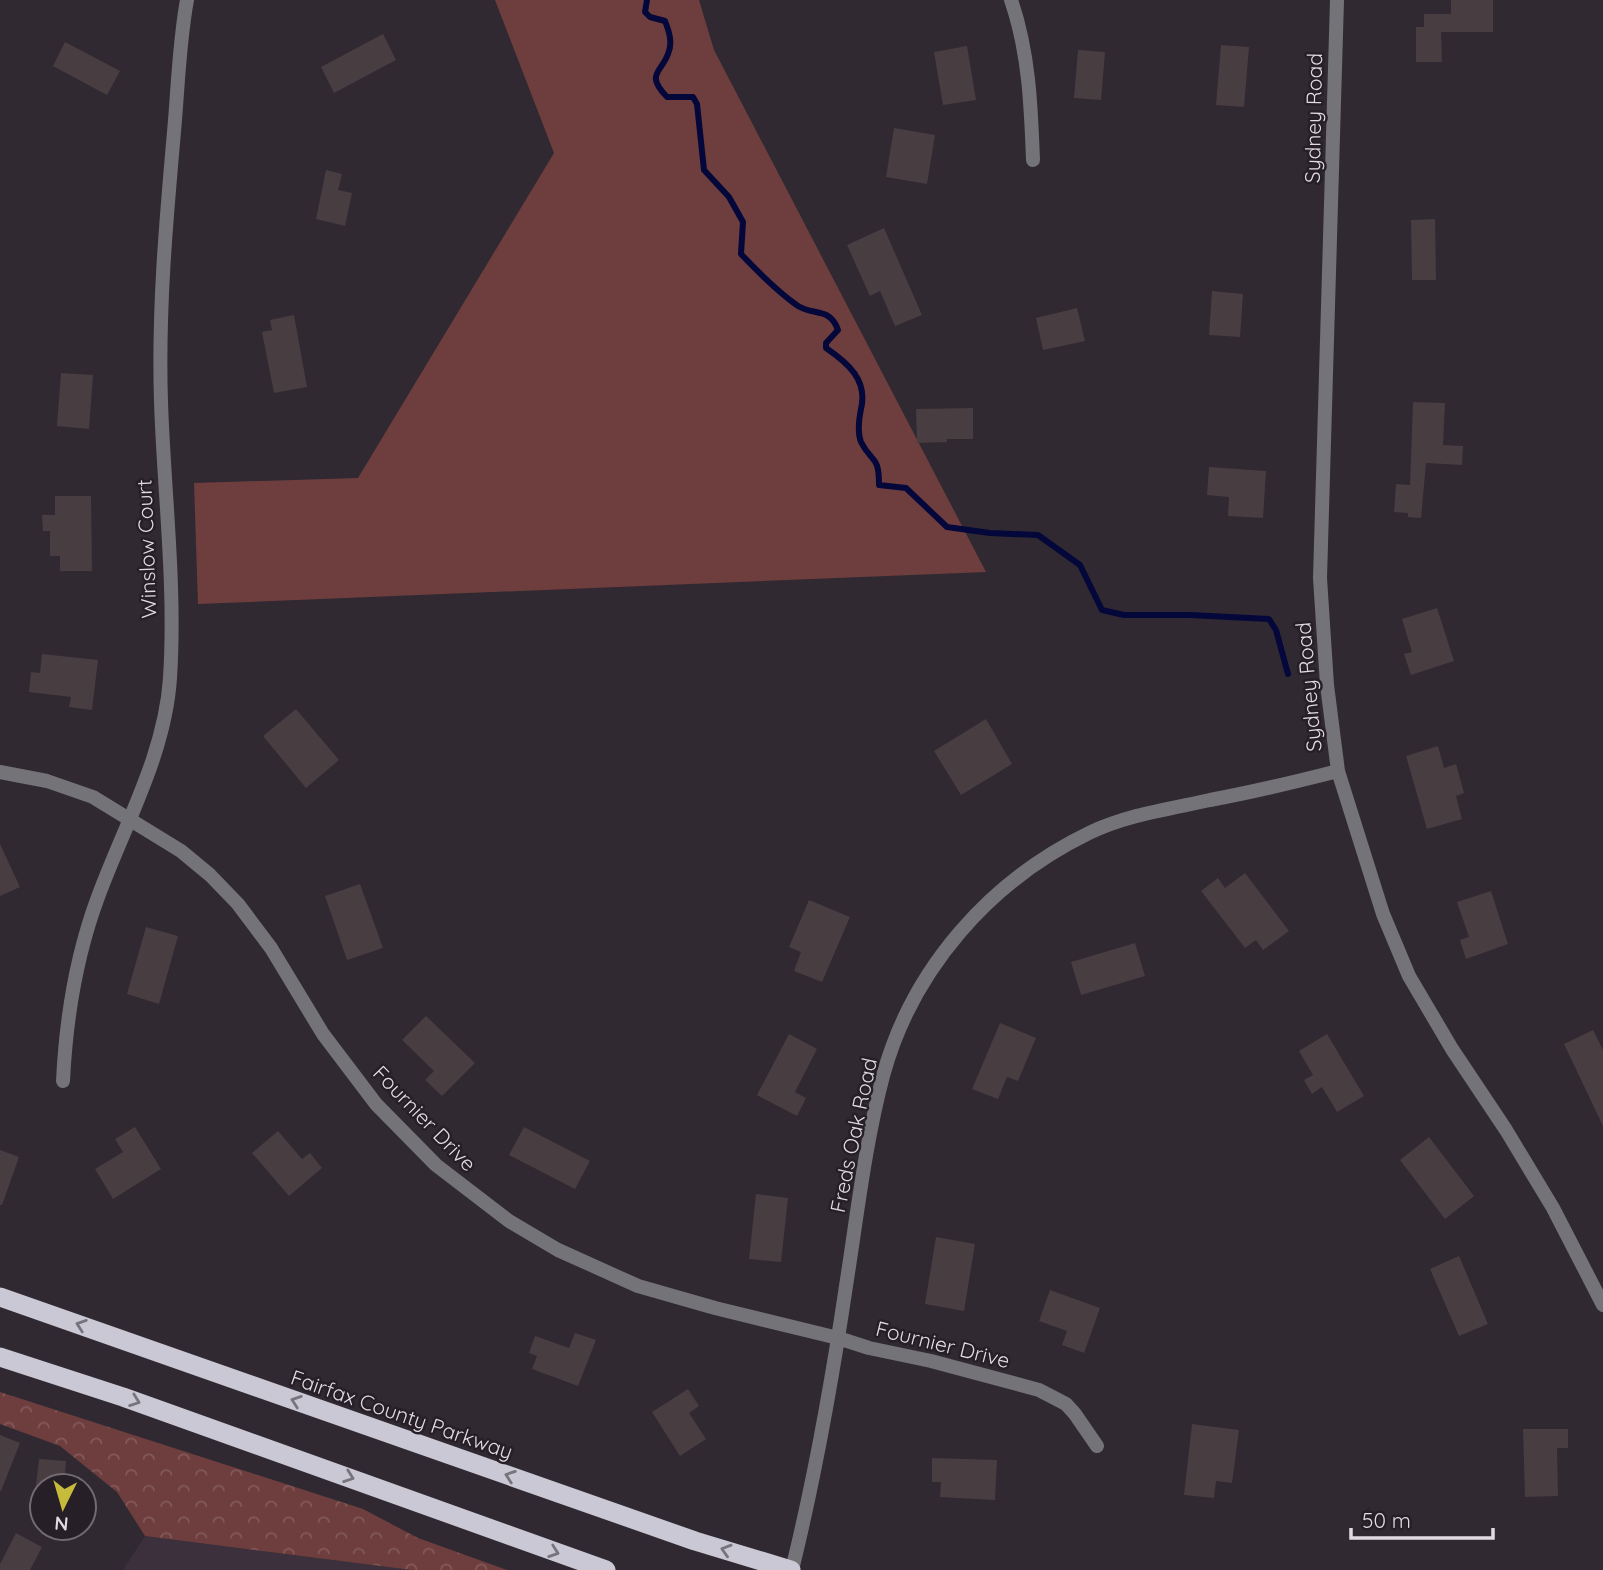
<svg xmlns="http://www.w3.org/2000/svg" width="1603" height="1570" viewBox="0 0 1603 1570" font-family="Quicksand,sans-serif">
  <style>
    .built { fill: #3c303d }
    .forest { fill: url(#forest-crowns) }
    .park { fill: #6e3e3e }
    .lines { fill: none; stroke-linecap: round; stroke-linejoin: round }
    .stream { stroke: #04073a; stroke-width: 6 }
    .building { fill: #483d41 }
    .minor { stroke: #747378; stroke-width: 14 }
    .trunk { stroke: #cac8d4; stroke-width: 19 }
    .oneway { stroke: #78747e }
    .labels { text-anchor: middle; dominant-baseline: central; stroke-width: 5; stroke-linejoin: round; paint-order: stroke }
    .street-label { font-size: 21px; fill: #dfdbe0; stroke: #261f27 }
  </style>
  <defs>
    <pattern id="forest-crowns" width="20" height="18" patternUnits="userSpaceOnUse" patternTransform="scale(1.75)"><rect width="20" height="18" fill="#6e3e3e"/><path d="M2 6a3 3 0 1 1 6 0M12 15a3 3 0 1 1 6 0" fill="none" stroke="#82595a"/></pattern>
  </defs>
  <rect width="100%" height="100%" fill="#302931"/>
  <path class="built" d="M 145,1536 L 412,1570 L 123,1570 Z"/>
  <path class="forest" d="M 0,1392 L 363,1509 L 418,1538 L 507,1570 L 412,1570 L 145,1536 L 117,1492 L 60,1446 L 0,1424 Z"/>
  <path class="park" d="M 495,0 L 699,0 L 714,50 L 986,572 L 198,604 L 194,483 L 358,478 L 554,153 Z"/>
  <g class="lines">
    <path class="stream" d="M 647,0 L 645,12 L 650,17 L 665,21 C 669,31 673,43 668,54 C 661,73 645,74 667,97 L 693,97 L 697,104 L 704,170 L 729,197 L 743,222 L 741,254 C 758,272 778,292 798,306 C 814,316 830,307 838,330 L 826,343 L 826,348 C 848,363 868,380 861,409 C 859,419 857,432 861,442 C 872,464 879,454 879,485 L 906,488 L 947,527 L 990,533 L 1038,535 L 1080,565 L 1102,610 L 1124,615 L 1190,615 L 1269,619 L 1276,630 L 1288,674"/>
  </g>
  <path class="building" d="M 1451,0 L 1493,0 L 1493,32 L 1441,32 L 1442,62 L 1416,62 L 1416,27 L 1424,27 L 1424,14 L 1451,14 Z
    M 383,34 L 396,60 L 334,93 L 321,67 Z
    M 65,42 L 120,71 L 107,95 L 53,66 Z
    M 1221,45 L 1249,47 L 1244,107 L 1216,105 Z
    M 967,46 L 976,100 L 943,105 L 934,52 Z
    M 1078,50 L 1105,52 L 1101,100 L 1074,98 Z
    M 894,128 L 935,135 L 927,184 L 886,177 Z
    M 326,170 L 342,174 L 338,190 L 352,193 L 345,226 L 316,219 Z
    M 1435,219 L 1436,280 L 1412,280 L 1411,220 Z
    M 884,228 L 922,315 L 895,326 L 880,291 L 870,296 L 847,245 Z
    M 1212,291 L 1243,294 L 1240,337 L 1209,335 Z
    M 1077,308 L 1085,341 L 1043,350 L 1036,318 Z
    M 294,315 L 307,387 L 274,393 L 262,332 L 272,330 L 270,320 Z
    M 61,373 L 93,375 L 89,429 L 57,426 Z
    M 1413,402 L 1445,403 L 1443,445 L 1463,446 L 1462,465 L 1426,463 L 1421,518 L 1408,517 L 1408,513 L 1394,512 L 1396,484 L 1410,485 Z
    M 973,408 L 973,439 L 947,439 L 947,442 L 917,443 L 916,409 Z
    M 1209,467 L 1266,471 L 1263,518 L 1228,516 L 1229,497 L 1207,495 Z
    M 55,496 L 91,496 L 92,571 L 60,571 L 60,556 L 50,556 L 50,531 L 43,531 L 42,515 L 55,515 Z
    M 1437,608 L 1454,661 L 1411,675 L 1404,654 L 1412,652 L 1402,619 Z
    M 42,654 L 98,660 L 92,710 L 69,707 L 71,697 L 29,692 L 31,672 L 40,673 Z
    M 296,709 L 339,760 L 306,788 L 263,736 Z
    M 986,719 L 1012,764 L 961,795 L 934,751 Z
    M 1438,746 L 1444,768 L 1456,764 L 1464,793 L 1456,796 L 1462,819 L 1427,829 L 1406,756 Z
    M 0,844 L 20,887 L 0,896 Z
    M 1245,873 L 1289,931 L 1263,950 L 1256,940 L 1245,948 L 1201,891 L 1218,878 L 1225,888 Z
    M 360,884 L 383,948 L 347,960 L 325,896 Z
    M 1491,891 L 1508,944 L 1466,959 L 1460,940 L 1469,937 L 1457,902 Z
    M 809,900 L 850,917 L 822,982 L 794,971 L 801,952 L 789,947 Z
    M 146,927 L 178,936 L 159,1004 L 127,994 Z
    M 1135,943 L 1145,976 L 1081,995 L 1071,962 Z
    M 426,1016 L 475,1063 L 442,1096 L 425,1080 L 434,1071 L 402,1040 Z
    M 1000,1023 L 1036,1038 L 1018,1081 L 1007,1077 L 998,1099 L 972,1089 Z
    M 1593,1030 L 1603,1050 L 1603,1126 L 1564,1044 Z
    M 789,1034 L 817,1049 L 795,1092 L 806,1098 L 797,1116 L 757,1095 Z
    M 1327,1034 L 1364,1096 L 1337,1112 L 1322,1087 L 1312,1094 L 1304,1080 L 1313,1075 L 1299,1051 Z
    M 135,1127 L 161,1169 L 113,1199 L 95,1169 L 123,1152 L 115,1139 Z
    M 524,1127 L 590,1161 L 575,1189 L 509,1155 Z
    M 278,1131 L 302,1159 L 310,1153 L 322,1168 L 289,1196 L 252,1153 Z
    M 1429,1137 L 1474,1196 L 1445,1219 L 1400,1160 Z
    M 0,1150 L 19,1157 L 2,1205 L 0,1205 Z
    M 756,1194 L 788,1198 L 781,1262 L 749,1259 Z
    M 936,1237 L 975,1244 L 964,1311 L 925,1304 Z
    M 1459,1256 L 1488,1324 L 1459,1336 L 1430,1269 Z
    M 1050,1290 L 1100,1308 L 1084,1353 L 1062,1345 L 1067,1331 L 1039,1321 Z
    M 575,1333 L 596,1340 L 578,1386 L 532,1369 L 537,1356 L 529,1353 L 535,1336 L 569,1348 Z
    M 688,1389 L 699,1406 L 689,1413 L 706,1439 L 680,1456 L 652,1412 Z
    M 1192,1424 L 1239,1430 L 1232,1483 L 1216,1481 L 1214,1498 L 1184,1495 Z
    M 1523,1429 L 1568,1429 L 1568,1448 L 1557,1448 L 1558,1496 L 1525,1497 Z
    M 0,1435 L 20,1443 L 1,1491 L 0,1491 Z
    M 932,1458 L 997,1460 L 995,1500 L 940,1497 L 941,1482 L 932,1482 Z
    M 39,1459 L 66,1461 L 64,1486 L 36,1486 Z
    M 16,1533 L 42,1547 L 30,1570 L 0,1570 L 0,1564 Z"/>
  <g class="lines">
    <path class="minor" d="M 1011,0 C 1029,52 1031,106 1033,160
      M 1337,0 L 1320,578 L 1327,685 L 1338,771 L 1383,914 L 1409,976 L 1452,1049 L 1506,1130 L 1553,1208 L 1603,1305
      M 0,772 L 47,781 L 93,797 L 181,851 L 210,875 L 238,904 L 271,948 L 323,1034 L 376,1104 L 436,1165 L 509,1221 L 558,1250 L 638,1286 L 715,1308 L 838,1338 L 869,1348 L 931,1361 L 1039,1390 L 1066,1404 L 1075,1414 L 1097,1446
      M 63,1081 C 66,1019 76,956 98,897 C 124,826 165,755 170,678 C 176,586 164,493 161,402 C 158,312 166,222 174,132 C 178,88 179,43 187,0
      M 792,1570 C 815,1476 832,1381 846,1286 C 857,1216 865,1144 883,1076 C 912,969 990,881 1089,833 C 1126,815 1169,809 1210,800 C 1253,792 1295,782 1338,771"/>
    <path class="trunk" d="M 0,1297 L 695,1541 L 791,1570
      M 0,1357 L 123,1397 L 606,1570"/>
  </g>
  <defs><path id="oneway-chevron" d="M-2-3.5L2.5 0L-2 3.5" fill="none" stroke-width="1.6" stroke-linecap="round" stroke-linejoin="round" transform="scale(1.75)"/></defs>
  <g class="oneway">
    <use href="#oneway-chevron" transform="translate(81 1325) rotate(-161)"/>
    <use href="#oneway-chevron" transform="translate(135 1401) rotate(20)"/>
    <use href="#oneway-chevron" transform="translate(296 1401) rotate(-161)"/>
    <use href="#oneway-chevron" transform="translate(510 1476) rotate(-161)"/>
    <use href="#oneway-chevron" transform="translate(349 1477) rotate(20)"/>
    <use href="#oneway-chevron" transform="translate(726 1550) rotate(-163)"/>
    <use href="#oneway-chevron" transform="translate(554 1552) rotate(19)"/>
  </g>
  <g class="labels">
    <g class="street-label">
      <text transform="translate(1313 118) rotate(-89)">Sydney Road</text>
      <text transform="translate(146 549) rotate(-92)">Winslow Court</text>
      <text transform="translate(1308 687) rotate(-95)">Sydney Road</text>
      <text transform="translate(425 1118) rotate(46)">Fournier Drive</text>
      <text transform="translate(853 1135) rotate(-78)">Freds Oak Road</text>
      <text transform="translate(943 1344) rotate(14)">Fournier Drive</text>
      <text transform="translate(402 1414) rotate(19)">Fairfax County Parkway</text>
    </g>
  </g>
  <g transform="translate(63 1507) rotate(185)"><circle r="33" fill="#261f27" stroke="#706a71" stroke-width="2"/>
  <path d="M0-5L12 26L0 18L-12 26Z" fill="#c7bb3c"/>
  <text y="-10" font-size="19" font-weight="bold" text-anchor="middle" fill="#dfdbe0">N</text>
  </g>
  <path d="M1351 1528v10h142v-10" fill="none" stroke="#dfdbe0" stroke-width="3.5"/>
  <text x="1362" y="1528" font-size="21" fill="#dfdbe0" stroke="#261f27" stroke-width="5" paint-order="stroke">50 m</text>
</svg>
